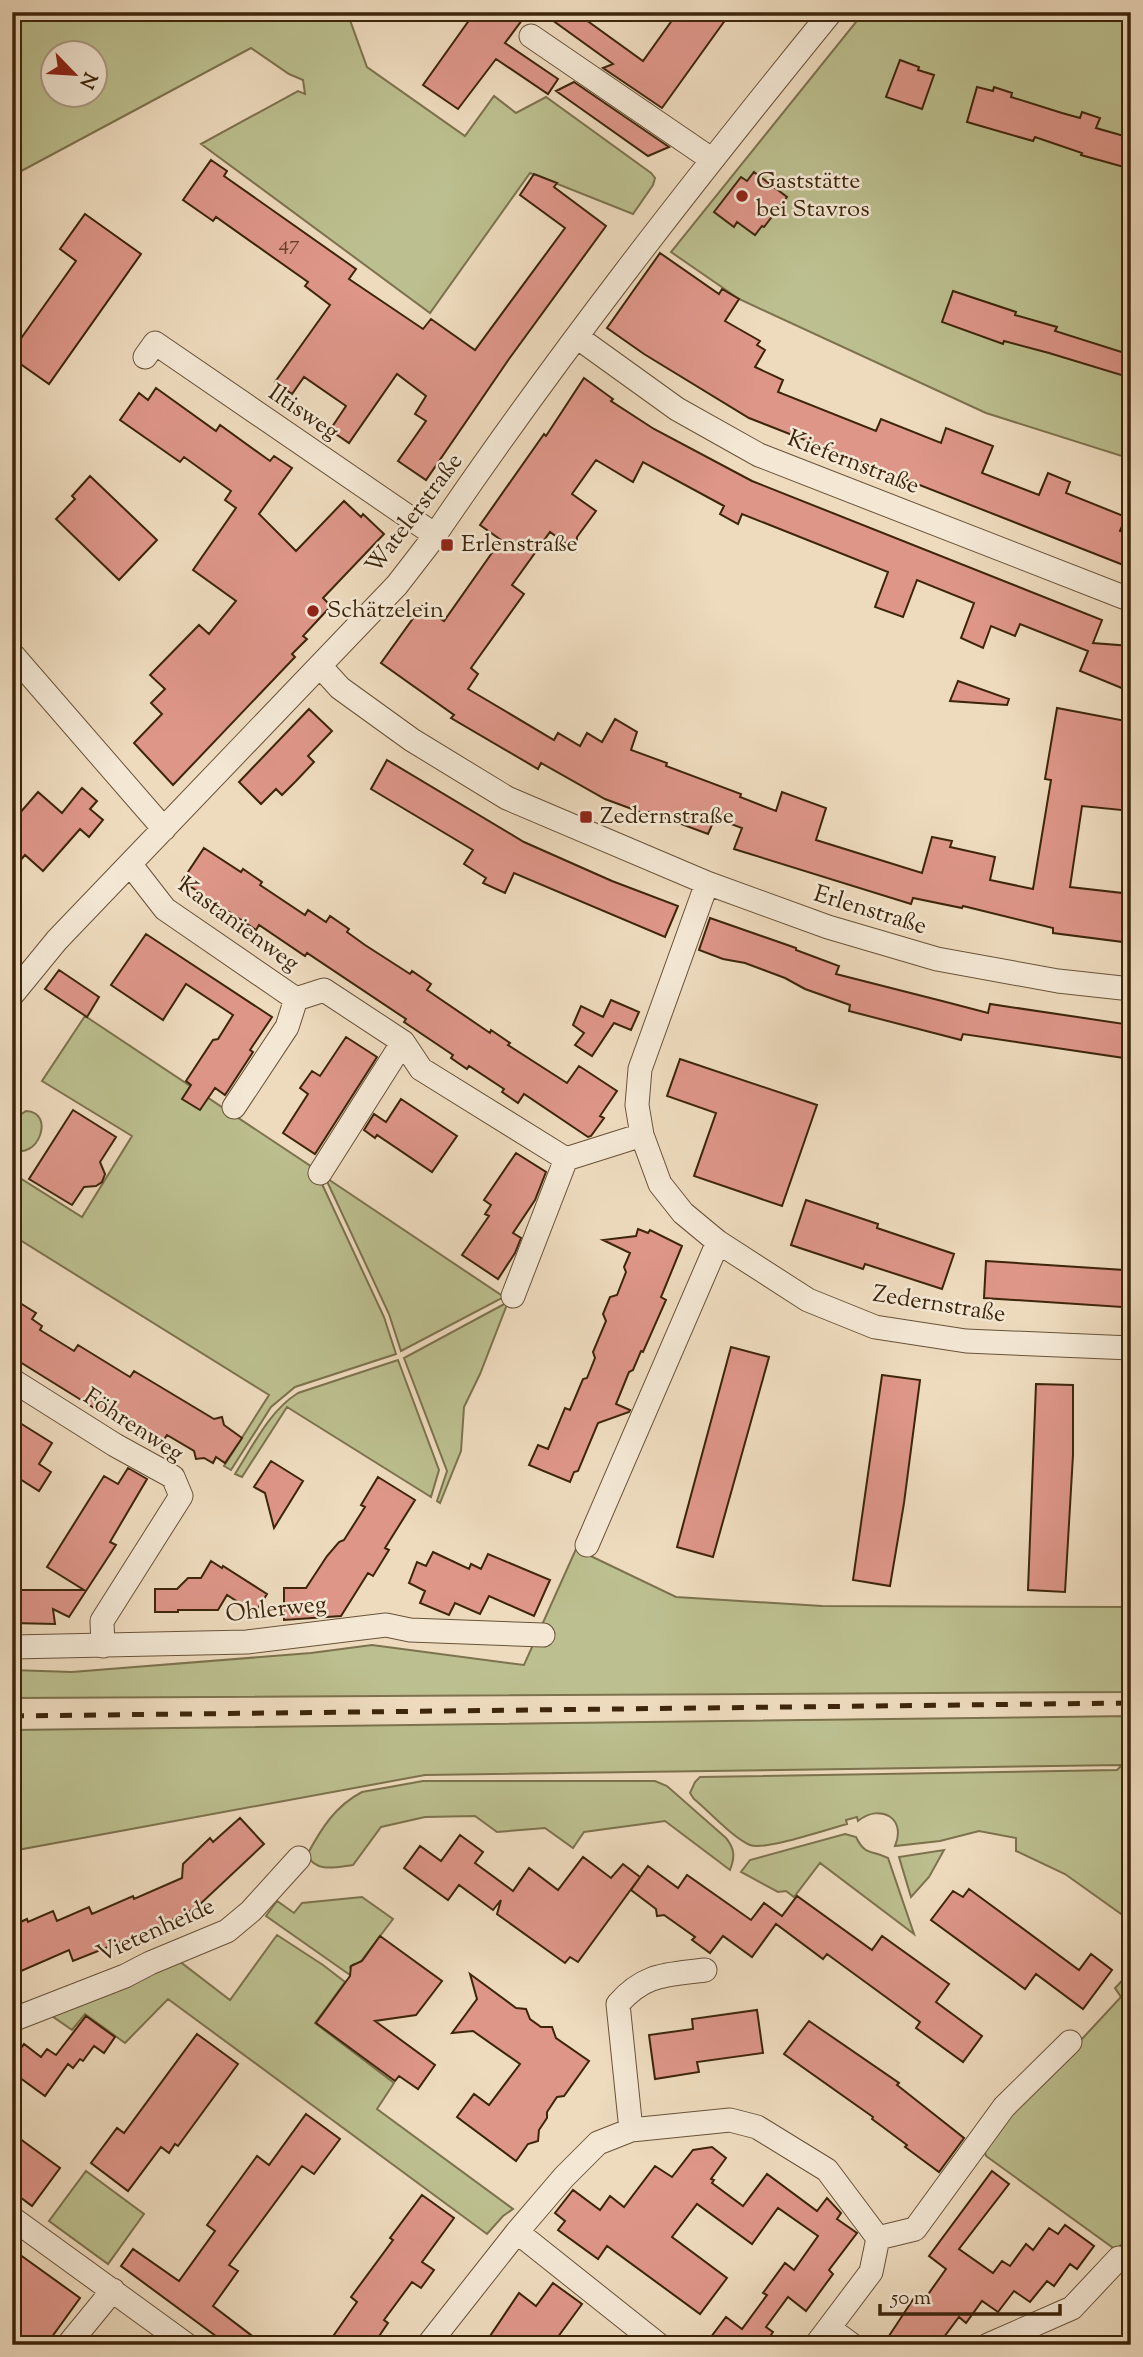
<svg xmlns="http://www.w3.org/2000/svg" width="1143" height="2357" viewBox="0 0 1143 2357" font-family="'Sorts Mill Goudy',serif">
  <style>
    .green { fill: #bcbf8f; stroke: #7c724d; stroke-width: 2; fill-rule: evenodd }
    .building { fill: #de9689; stroke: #3d250b; stroke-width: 2 }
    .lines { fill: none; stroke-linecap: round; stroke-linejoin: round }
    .minor-casing { stroke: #695238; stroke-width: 25 }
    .minor { stroke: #f4e8d5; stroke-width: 23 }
    .rail { stroke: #3d250b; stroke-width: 5; stroke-dasharray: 12 12; stroke-linecap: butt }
    .poi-dot { fill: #8f2418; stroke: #f4e8d5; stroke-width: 2.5 }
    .labels { text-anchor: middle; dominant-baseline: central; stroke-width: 5; stroke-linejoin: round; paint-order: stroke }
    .number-label { font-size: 21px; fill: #65412a }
    .poi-label { font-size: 24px; fill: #3d250b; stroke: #f4e8d5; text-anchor: start }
    .street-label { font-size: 24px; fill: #3d250b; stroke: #f4e8d5 }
  </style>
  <rect width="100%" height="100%" fill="#eedbbe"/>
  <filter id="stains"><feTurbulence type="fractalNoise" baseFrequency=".00286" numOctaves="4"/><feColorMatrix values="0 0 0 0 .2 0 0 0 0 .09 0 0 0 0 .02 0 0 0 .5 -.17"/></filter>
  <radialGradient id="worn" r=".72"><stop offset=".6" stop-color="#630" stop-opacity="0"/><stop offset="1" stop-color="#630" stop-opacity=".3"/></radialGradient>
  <path class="green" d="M 12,12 L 347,12 L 367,67 L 465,136 L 494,96 L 516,113 L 546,97 L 651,173 L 655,178 L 653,185 L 633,214 L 530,173 L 430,313 L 201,144 L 298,91 L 305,94 L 303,80 L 289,74 L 251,48 L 12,176 ZM 52,52 L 94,52 L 94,94 L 52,94 Z
    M 864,12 L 1131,12 L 1131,459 L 986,413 L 739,299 L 671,252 Z
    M 85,1016 L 315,1169 L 384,1317 L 396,1354 L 295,1387 L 271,1407 L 231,1470 L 224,1466 L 269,1395 L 12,1235 L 12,1173 L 82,1217 L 132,1136 L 42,1081 Z
    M 26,1111 C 56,1112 38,1162 12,1149 L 12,1120 Z
    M 325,1177 L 504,1297 L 401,1351 L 389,1314 Z
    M 508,1302 L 480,1374 L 464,1407 L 461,1451 L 440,1503 L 437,1501 L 447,1471 L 404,1358 Z
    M 398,1360 L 439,1470 L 431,1497 L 287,1407 L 242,1477 L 235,1474 C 253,1446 269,1411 298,1393 Z
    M 576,1549 L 676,1597 L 822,1606 L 1131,1607 L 1131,1692 L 12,1698 L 12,1670 L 72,1672 L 311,1653 L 372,1645 L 524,1665 Z
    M 1131,1716 L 1131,1921 L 1065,1874 L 1016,1851 L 1016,1838 L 979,1831 L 940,1841 L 895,1846 C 907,1818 880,1803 858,1821 L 857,1817 L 846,1820 L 847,1824 C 828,1829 764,1851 750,1845 C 732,1837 710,1812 694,1799 L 690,1793 L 695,1782 L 700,1777 L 1117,1770 L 1122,1765 L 425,1775 L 12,1851 L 12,1730 Z
    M 423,1781 L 655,1781 L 667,1786 L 726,1838 C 735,1849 735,1857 730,1870 L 665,1821 L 584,1832 L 573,1848 L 545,1828 L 497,1832 L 475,1816 L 425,1817 L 381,1827 L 353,1865 C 336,1867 316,1873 307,1855 C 321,1829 335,1806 362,1792 Z
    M 845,1834 L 856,1837 C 865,1856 872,1850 888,1858 L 914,1934 L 820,1863 L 794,1897 L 786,1891 L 778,1892 L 741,1872 L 750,1860 Z
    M 944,1850 L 929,1877 L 911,1897 L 899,1857 Z
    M 362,1897 L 393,1919 L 358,1965 L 354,1964 L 350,1967 L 352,1973 L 350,1975 L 266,1916 L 277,1901 L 294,1913 L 302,1903 Z
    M 277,1935 L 323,1965 L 345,1982 L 315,2023 L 394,2083 L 377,2109 L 513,2209 L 503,2216 L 487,2234 L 168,1999 L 125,2043 L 85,2014 L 72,2030 L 49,2014 L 179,1961 L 230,2000 Z
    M 1131,1971 L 1131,2235 L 1116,2250 L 986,2156 L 984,2149 L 987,2141 L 1121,1997 L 1115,1988 Z
    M 86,2171 L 144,2214 L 108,2264 L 49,2221 Z"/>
  <path class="building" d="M 475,12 L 528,12 L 505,43 L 558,79 L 548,94 L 496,59 L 458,109 L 423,85 Z
    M 541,12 L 575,12 L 643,61 L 678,12 L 731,12 L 662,108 L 603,68 L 613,64 Z
    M 900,60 L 919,67 L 918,70 L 934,75 L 922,109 L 886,97 Z
    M 574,82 L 669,147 L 648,156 L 556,91 Z
    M 977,87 L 993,91 L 994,87 L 1012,93 L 1011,97 L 1062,113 L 1080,118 L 1082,112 L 1100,118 L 1096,128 L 1131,138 L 1131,169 L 1081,155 L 1082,153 L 1035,137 L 1033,141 L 967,122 Z
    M 211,160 L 227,171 L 224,176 L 356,269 L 349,279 L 423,329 L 431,319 L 475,350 L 565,228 L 520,195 L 534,174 L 557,183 L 554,187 L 606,226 L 509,359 L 426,480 L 398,461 L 426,421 L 415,414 L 426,396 L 397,374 L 349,443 L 330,430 L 346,406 L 304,377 L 292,394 L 275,382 L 330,305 L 305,286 L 308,282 L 216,217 L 213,221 L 183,200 Z
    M 754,172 L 787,197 L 764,227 L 762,226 L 755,235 L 737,222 L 734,227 L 714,212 L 741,177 L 747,181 Z
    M 85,214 L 141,254 L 49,384 L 12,358 L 12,351 L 76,261 L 60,249 Z
    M 660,253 L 719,294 L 722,289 L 739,299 L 725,321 L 760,341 L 757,345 L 765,350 L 755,367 L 783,380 L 778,392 L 876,431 L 881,419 L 941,443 L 946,428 L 993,446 L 982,473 L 1039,495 L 1048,473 L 1070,482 L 1066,493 L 1126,517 L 1120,531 L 1131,535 L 1131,568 L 749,418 L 644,354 L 607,328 Z
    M 953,291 L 1016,312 L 1015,315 L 1057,327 L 1055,331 L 1131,355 L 1131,378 L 1049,353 L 1004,341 L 1003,344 L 942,322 Z
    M 584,378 L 613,399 L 611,401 L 654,429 L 752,481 L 1102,620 L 1093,643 L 1131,646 L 1129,691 L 1080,671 L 1088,651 L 1020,624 L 1015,636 L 991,626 L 983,648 L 961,638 L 974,603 L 917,580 L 903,617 L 875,607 L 888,572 L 742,514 L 738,524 L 720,514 L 724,506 L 643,462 L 633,482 L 596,460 L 572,494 L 596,511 L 577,537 L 576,551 L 550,532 L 512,585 L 524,594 L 471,668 L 478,674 L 468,689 L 554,740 L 558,733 L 580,746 L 587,733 L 602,742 L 615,719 L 637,732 L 631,750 L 667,763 L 666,766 L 741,794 L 740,797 L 776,811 L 782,792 L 826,808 L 816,840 L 922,873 L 932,837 L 952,841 L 950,847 L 995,857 L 990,880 L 1033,889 L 1051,780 L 1045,779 L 1057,708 L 1126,721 L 1124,743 L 1131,744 L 1131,811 L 1082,806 L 1070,887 L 1131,894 L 1131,943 L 1053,933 L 1053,928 L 963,906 L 962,908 L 913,898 L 911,904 L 734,849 L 742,828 L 715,818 L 708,834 L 649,812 L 648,815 L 605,799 L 541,763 L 538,769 L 451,718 L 454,715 L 381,663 L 422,606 L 444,621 L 501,540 L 480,525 L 544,434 L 546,436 Z
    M 156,388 L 216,431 L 220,425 L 270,461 L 274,456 L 292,468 L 259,514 L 296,551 L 344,501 L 361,517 L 363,514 L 384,534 L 323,598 L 331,606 L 303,636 L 307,639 L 292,654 L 295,657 L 173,785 L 134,743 L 162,714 L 151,703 L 165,689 L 150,675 L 199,625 L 209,634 L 236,601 L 193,570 L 236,508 L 225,500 L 231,491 L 184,457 L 180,462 L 120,420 L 139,393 L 148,400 Z
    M 90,476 L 157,540 L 119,580 L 56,519 L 75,499 L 72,496 Z
    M 958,681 L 1009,699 L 1007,705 L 950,701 Z
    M 309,709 L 332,731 L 308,756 L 314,762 L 296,781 L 282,795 L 276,789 L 261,804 L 239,782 Z
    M 387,760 L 524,842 L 612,881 L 678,906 L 665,937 L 514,873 L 505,893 L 483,883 L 486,878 L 464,864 L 473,850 L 371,789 Z
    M 82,788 L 97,801 L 90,809 L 103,820 L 89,837 L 80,829 L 43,871 L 25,855 L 12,870 L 12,822 L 38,792 L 62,813 Z
    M 204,848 L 241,872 L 243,869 L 262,882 L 260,885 L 305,915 L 308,910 L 326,922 L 330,916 L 349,929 L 347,932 L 365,945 L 410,974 L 412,971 L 431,984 L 427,990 L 490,1033 L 491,1030 L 510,1043 L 508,1045 L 567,1083 L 579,1066 L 617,1091 L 600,1116 L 604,1118 L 591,1136 L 588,1137 L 524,1094 L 518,1103 L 502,1092 L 504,1089 L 469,1066 L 467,1069 L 451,1058 L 453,1055 L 404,1022 L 406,1019 L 307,953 L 305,956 L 259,925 L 256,930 L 220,906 L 218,909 L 198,896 L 200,893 L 182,881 Z
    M 710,918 L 796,948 L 796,950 L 839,966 L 836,974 L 946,1002 L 988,1013 L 990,1004 L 1131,1025 L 1131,1059 L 963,1034 L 961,1040 L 849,1011 L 850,1005 L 805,989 L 785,978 L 745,963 L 723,959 L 699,950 Z
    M 146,934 L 272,1017 L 250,1050 L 253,1052 L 225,1095 L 215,1088 L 200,1110 L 182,1099 L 191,1085 L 186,1081 L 213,1040 L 218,1039 L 233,1015 L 186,984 L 163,1020 L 111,985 Z
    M 59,970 L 99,997 L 87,1017 L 45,989 Z
    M 611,1000 L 639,1012 L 631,1030 L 614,1023 L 592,1056 L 575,1045 L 584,1033 L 573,1025 L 581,1006 L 603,1017 Z
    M 346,1037 L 377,1057 L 315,1154 L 283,1133 L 308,1094 L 300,1088 L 312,1071 L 320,1076 Z
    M 680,1059 L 817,1105 L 782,1206 L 694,1176 L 716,1113 L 667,1096 Z
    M 401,1099 L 457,1136 L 432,1172 L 377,1135 L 375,1138 L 364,1130 L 374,1114 L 386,1122 Z
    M 73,1110 L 116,1137 L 100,1162 L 105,1174 L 102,1182 L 96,1186 L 84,1187 L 72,1205 L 29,1179 Z
    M 516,1153 L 546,1172 L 535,1200 L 513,1233 L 521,1238 L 515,1253 L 498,1279 L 462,1255 L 489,1216 L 485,1214 L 491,1205 L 484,1200 Z
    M 806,1200 L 878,1224 L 877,1228 L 954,1254 L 942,1289 L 865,1264 L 863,1269 L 791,1245 Z
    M 638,1229 L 648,1233 L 650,1230 L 682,1246 L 661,1297 L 666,1300 L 643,1352 L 641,1351 L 633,1370 L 629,1372 L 616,1404 L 630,1410 L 629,1412 L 598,1423 L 578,1471 L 574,1472 L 570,1482 L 529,1465 L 538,1445 L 548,1449 L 565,1408 L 570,1410 L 583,1379 L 587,1378 L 595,1358 L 593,1352 L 606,1321 L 603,1314 L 610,1297 L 617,1295 L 626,1272 L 624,1267 L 630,1253 L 603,1240 L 636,1236 Z
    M 986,1261 L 1124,1270 L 1122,1307 L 984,1298 Z
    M 12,1298 L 36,1313 L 32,1319 L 42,1326 L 40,1330 L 74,1351 L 78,1345 L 130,1377 L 134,1371 L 214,1419 L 222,1417 L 224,1425 L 242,1438 L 225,1463 L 216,1457 L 213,1463 L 204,1458 L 196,1459 L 194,1451 L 167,1435 L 161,1444 L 110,1412 L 107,1416 L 12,1357 Z
    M 731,1347 L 769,1357 L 713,1557 L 677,1547 Z
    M 882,1375 L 920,1380 L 904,1503 L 890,1586 L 853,1580 Z
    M 1036,1384 L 1073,1385 L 1073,1455 L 1065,1592 L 1028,1590 Z
    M 12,1418 L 52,1443 L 39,1464 L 51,1472 L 39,1491 L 12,1474 Z
    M 271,1461 L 303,1481 L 274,1528 L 265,1493 L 254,1487 Z
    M 128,1468 L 147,1479 L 110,1542 L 116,1545 L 69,1617 L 53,1609 L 55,1624 L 12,1623 L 12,1590 L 84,1590 L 47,1567 L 104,1476 L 118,1484 Z
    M 378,1477 L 415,1500 L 385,1548 L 389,1550 L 373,1576 L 368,1573 L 341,1616 L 284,1620 L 284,1588 L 306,1588 L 327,1556 L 339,1542 L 344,1540 L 365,1507 L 361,1505 Z
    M 433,1552 L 469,1569 L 471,1564 L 481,1569 L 488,1554 L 550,1580 L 534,1616 L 489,1596 L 480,1614 L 455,1603 L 449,1615 L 420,1603 L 425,1591 L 409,1583 L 417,1562 L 426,1566 Z
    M 211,1561 L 222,1568 L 223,1566 L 267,1594 L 255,1613 L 227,1595 L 218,1610 L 178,1610 L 178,1612 L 155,1612 L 155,1589 L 177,1589 L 188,1578 L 201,1578 Z
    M 240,1818 L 264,1844 L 196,1908 L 161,1926 L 73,1961 L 69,1950 L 12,1975 L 12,1926 L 27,1919 L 28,1922 L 53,1911 L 57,1921 L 89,1907 L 92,1914 L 133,1896 L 134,1899 L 182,1878 L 183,1864 L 210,1838 L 213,1842 Z
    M 460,1835 L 483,1852 L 475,1863 L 513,1891 L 529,1868 L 558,1890 L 583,1857 L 611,1878 L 623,1864 L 640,1877 L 578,1962 L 570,1957 L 565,1963 L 497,1914 L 501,1900 L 493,1910 L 459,1885 L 448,1900 L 404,1868 L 420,1846 L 441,1861 Z
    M 648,1866 L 678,1888 L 687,1875 L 751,1920 L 764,1903 L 782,1916 L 797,1896 L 872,1950 L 882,1936 L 949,1984 L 936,2002 L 982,2036 L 963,2062 L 916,2028 L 920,2022 L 827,1954 L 823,1959 L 776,1924 L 752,1957 L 723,1936 L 710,1953 L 692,1940 L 695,1937 L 664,1915 L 657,1916 L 656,1909 L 631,1890 Z
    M 969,1889 L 1079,1970 L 1091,1954 L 1112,1970 L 1083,2009 L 1036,1974 L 1025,1989 L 931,1920 L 953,1891 L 963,1897 Z
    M 380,1936 L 442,1981 L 416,2015 L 375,2021 L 435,2065 L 418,2089 L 399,2076 L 395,2081 L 316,2023 L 350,1976 L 351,1966 L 362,1961 Z
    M 470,1974 L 516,2008 L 526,2009 L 530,2019 L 541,2027 L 552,2027 L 556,2038 L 589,2061 L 564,2096 L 557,2097 L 547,2112 L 547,2118 L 539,2130 L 538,2141 L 528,2144 L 516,2161 L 457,2117 L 474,2094 L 489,2105 L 520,2064 L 473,2031 L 452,2033 L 477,1999 Z
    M 757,2010 L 763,2053 L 697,2062 L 699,2072 L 655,2079 L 649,2035 L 693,2029 L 692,2019 Z
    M 86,2016 L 115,2037 L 104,2053 L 94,2046 L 83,2061 L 80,2059 L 73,2068 L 68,2064 L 45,2096 L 12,2072 L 12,2061 L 24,2044 L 41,2057 L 47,2049 L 56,2055 Z
    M 809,2021 L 899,2083 L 897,2085 L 964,2138 L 939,2172 L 905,2147 L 907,2145 L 872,2119 L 873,2117 L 784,2054 Z
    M 197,2034 L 238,2064 L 178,2146 L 175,2144 L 169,2153 L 161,2147 L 128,2191 L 91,2163 L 117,2128 L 124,2133 Z
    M 306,2114 L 340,2139 L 314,2174 L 302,2166 L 229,2265 L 238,2271 L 213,2306 L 264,2345 L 228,2345 L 121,2266 L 133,2249 L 179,2281 L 215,2231 L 207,2225 L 257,2156 L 269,2165 Z
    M 12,2133 L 60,2168 L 32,2206 L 12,2191 Z
    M 712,2147 L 726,2158 L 711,2179 L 714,2180 L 712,2183 L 743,2206 L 767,2174 L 817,2211 L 827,2198 L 841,2213 L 837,2219 L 857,2233 L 829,2270 L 833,2274 L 806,2311 L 788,2297 L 766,2327 L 773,2332 L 764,2345 L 705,2345 L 726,2317 L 742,2329 L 767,2295 L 763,2293 L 785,2263 L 794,2270 L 818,2236 L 778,2208 L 752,2244 L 697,2204 L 672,2237 L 727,2278 L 700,2314 L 607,2246 L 598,2259 L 558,2230 L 565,2221 L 555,2213 L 573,2190 L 600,2210 L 610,2196 L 624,2207 L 655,2166 L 672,2177 L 693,2150 Z
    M 992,2171 L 1009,2184 L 959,2249 L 993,2273 L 1002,2261 L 1010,2266 L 1026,2244 L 1033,2250 L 1049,2228 L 1058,2234 L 1065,2225 L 1094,2246 L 1077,2269 L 1070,2264 L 1054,2286 L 1047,2281 L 1030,2302 L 1014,2291 L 998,2312 L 982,2301 L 966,2323 L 959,2317 L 938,2345 L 883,2345 L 914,2298 L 922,2303 L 946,2269 L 929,2256 Z
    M 422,2195 L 454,2218 L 422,2262 L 434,2270 L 421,2288 L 412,2282 L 384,2320 L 388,2323 L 373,2345 L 327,2345 L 357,2302 L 351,2297 L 393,2240 L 390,2238 Z
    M 12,2249 L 80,2298 L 46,2345 L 12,2345 Z
    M 553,2283 L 582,2304 L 552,2345 L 484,2345 L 519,2293 L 536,2306 Z"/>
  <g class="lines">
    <g class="minor-casing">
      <path id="minor" d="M 531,36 L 711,159
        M 577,337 L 677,409 L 759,455 L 1131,600
        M 145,357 L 155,343 L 435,535
        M 12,654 L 164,829
        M 320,666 L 340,688 L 412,740 L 507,798 L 707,883 L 828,927 L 937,959 L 1058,981 L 1131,989
        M 130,864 L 165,909 L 296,999 L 324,990 L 403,1042 L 421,1069 L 566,1159 L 642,1135
        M 707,883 L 640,1069 L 637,1105 L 642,1135 L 660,1184 L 683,1213 L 718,1242 L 808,1300 L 875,1327 L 966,1341 L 1131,1348
        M 12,995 L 57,940 L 397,585 L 431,541 C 555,358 691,184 831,12
        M 234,1107 L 287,1027 L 296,999
        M 320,1173 L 403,1042
        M 513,1296 L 566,1159
        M 12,1380 L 115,1445 L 173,1477 L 181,1496 L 102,1621 L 103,1646
        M 587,1545 L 718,1242
        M 12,1647 L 247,1642 L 386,1625 L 410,1630 L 543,1635
        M 12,2020 L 125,1976 L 150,1963 L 227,1931 L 251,1911 L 299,1858
        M 631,2130 L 618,2004 C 645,1973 667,1975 705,1970
        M 12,2218 L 187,2345
        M 517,2232 L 659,2345
        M 878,2238 L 915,2229 L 1004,2107 L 1070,2042
        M 829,2328 L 852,2345
        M 68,2345 L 113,2290
        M 428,2345 L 517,2232 L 564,2177 L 598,2143 L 631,2130 L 730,2120 L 757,2127 L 827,2170 L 878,2238 L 871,2272 L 816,2345
        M 988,2345 L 1072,2308 L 1119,2258"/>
    </g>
    <use href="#minor" class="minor"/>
    <path class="rail" d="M 12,1716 L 1131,1703"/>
  </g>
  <g class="poi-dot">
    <circle cx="742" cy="196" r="7"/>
    <rect x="440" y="538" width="14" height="14" rx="3.5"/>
    <circle cx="313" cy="611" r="7"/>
    <rect x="579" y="810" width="14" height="14" rx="3.5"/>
  </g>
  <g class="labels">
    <g class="number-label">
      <text x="289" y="245">47</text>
    </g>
    <g class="poi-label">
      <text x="756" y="182">Gaststätte<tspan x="756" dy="28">bei Stavros</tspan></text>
      <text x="461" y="545">Erlenstraße</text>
      <text x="327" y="611">Schätzelein</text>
      <text x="600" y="817">Zedernstraße</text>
    </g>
    <g class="street-label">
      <text transform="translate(303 413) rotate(34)">Iltisweg</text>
      <text transform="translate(853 463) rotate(21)">Kiefernstraße</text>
      <text transform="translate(415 514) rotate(-53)">Watelerstraße</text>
      <text transform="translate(870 911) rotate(17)">Erlenstraße</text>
      <text transform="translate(238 925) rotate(36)">Kastanienweg</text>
      <text transform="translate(939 1305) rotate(9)">Zedernstraße</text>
      <text transform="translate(133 1426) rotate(33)">Föhrenweg</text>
      <text transform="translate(276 1610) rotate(-6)">Ohlerweg</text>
      <text transform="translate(156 1931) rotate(-24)">Vietenheide</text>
    </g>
  </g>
  <rect width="1143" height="2357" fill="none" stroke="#eedbbe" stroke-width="42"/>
  <rect x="14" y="14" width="1115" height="2329" fill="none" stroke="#3d250b" stroke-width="3.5"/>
  <rect x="21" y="21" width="1101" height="2315" fill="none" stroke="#3d250b" stroke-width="2"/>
  <g transform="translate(74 74) rotate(115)"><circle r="33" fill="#f4e8d5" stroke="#ab9a84" stroke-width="2"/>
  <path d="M0-5L12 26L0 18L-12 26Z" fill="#8f2418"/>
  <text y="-10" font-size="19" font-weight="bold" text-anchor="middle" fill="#3d250b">N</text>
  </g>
  <path d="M880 2304v10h180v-10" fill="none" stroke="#3d250b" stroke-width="3.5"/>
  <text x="891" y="2304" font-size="21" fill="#3d250b" stroke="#f4e8d5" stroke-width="5" paint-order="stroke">50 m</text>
  <rect width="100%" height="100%" filter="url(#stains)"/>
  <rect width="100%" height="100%" fill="url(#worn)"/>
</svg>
